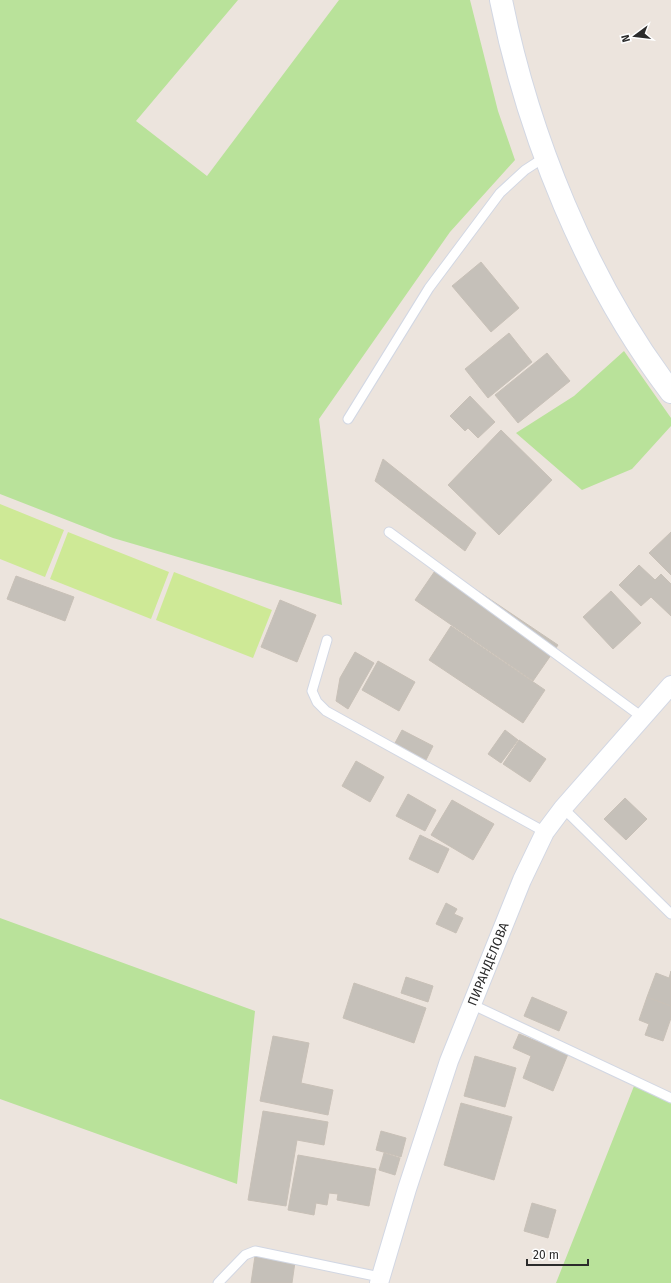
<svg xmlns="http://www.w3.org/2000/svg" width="671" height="1283" viewBox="0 0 671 1283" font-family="'Fira Sans',sans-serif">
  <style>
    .green { fill: #b9e29a }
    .pitch { fill: #cee996 }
    .building { fill: #c5c0b9; stroke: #c8c0b7 }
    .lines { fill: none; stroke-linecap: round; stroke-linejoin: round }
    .service-casing { stroke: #d2d7e3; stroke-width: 11 }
    .minor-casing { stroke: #d2d7e3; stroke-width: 20 }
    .secondary-casing { stroke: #d2d7e3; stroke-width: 24 }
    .service { stroke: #fff; stroke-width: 9 }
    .minor { stroke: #fff; stroke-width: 18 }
    .secondary { stroke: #fff; stroke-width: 22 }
    .labels { text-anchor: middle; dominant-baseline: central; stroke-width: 4; stroke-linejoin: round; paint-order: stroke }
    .street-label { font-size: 13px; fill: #2b2b2b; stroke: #fff }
  </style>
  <rect width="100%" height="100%" fill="#ece4dd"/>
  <path class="green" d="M 0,0 L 238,0 L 136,121 L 207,176 L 339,0 L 470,0 L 498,111 L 515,160 L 450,232 L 319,419 L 342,605 L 113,538 L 0,494 Z
    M 624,351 L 671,418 L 671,426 L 632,469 L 582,490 L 516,433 L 574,396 Z
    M 0,918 L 255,1011 L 237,1184 L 0,1099 Z
    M 636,1081 L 671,1098 L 671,1283 L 556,1283 Z"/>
  <path class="pitch" d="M 0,504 L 64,530 L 45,577 L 0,559 Z
    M 68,532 L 169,572 L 151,619 L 50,579 Z
    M 174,572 L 272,610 L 253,658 L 156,620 Z"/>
  <path class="building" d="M 481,262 L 519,308 L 491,332 L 452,286 Z
    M 509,333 L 532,362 L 488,398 L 465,369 Z
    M 547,353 L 570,381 L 518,423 L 495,395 Z
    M 470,396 L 495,422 L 478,438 L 468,428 L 465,431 L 450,416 Z
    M 501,430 L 552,480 L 499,535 L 448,485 Z
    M 383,459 L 476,533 L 465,551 L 375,481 Z
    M 671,532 L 671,575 L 649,553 Z
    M 439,565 L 558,645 L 533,681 L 415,600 Z
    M 639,565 L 655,580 L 661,574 L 671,584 L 671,616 L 651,597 L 641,606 L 619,585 Z
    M 16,576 L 74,597 L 65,621 L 7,599 Z
    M 611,591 L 641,623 L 613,649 L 583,617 Z
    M 280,600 L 316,615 L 297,662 L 261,647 Z
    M 451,626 L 545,690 L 523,723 L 429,660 Z
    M 355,652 L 374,663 L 348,709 L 336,701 L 340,678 Z
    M 378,661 L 415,682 L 399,711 L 362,690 Z
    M 402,730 L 433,746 L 426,760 L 395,743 Z
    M 505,730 L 518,740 L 501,763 L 488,754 Z
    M 519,740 L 546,759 L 530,782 L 503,764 Z
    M 356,761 L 384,777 L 370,802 L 342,786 Z
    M 408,794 L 436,810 L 425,831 L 396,816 Z
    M 625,798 L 647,819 L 626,840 L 604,819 Z
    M 452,800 L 494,824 L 473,860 L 431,835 Z
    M 420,835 L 449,849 L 438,873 L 409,859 Z
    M 446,903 L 457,909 L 454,914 L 463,918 L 456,933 L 436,924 Z
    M 671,971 L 671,1006 L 647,997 L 656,973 L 669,978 Z
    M 406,977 L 433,986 L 428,1002 L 401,993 Z
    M 354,983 L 426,1008 L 414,1043 L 343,1018 Z
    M 532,997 L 567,1012 L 559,1031 L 524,1016 Z
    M 647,997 L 671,1006 L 671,1018 L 663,1041 L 645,1035 L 649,1024 L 639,1020 Z
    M 519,1034 L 568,1054 L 553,1091 L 523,1078 L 531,1056 L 513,1048 Z
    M 273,1036 L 309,1043 L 301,1083 L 333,1090 L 328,1115 L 260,1101 Z
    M 475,1056 L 516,1068 L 505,1107 L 464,1096 Z
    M 461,1103 L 512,1117 L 494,1180 L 444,1165 Z
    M 263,1111 L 328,1122 L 324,1145 L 297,1140 L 286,1206 L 248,1200 Z
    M 381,1131 L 406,1138 L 401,1157 L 376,1150 Z
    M 384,1153 L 400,1158 L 395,1175 L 379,1170 Z
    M 298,1155 L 376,1169 L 369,1206 L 337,1200 L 338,1194 L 329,1193 L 327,1205 L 316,1203 L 314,1215 L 288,1210 Z
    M 532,1203 L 556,1210 L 548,1238 L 524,1231 Z
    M 255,1256 L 295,1262 L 292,1283 L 251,1283 Z"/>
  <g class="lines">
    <g class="service-casing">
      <path id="service" d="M 348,419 L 429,288 L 500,193 L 525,170 L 545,157
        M 389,532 L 642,717
        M 327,640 L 312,691 L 317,702 L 326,711 L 545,832
        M 563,808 L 671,914
        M 471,1004 L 671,1098
        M 218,1283 L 245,1255 L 255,1251 L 380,1277"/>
    </g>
    <g class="minor-casing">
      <path id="minor" d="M 379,1283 L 407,1189 L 449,1061 L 522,880 L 545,832 L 563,808 L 671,685"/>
    </g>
    <g class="secondary-casing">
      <path id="secondary" d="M 501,0 C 528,135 587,282 671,392"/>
    </g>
    <use href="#service" class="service"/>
    <use href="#minor" class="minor"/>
    <use href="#secondary" class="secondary"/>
  </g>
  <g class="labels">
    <g class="street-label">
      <text transform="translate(488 964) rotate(-68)">ПИРАНДЕЛОВА</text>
    </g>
  </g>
  <g transform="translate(635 36) rotate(255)" stroke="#ffffff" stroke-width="3" paint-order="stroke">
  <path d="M0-3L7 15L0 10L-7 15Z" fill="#2b2b2b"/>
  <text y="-6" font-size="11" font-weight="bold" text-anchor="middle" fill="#2b2b2b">N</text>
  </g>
  <path d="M527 1259v6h61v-6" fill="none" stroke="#2b2b2b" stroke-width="2"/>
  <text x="533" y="1259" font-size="12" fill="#2b2b2b" stroke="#ffffff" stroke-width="3" paint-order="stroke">20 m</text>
</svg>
